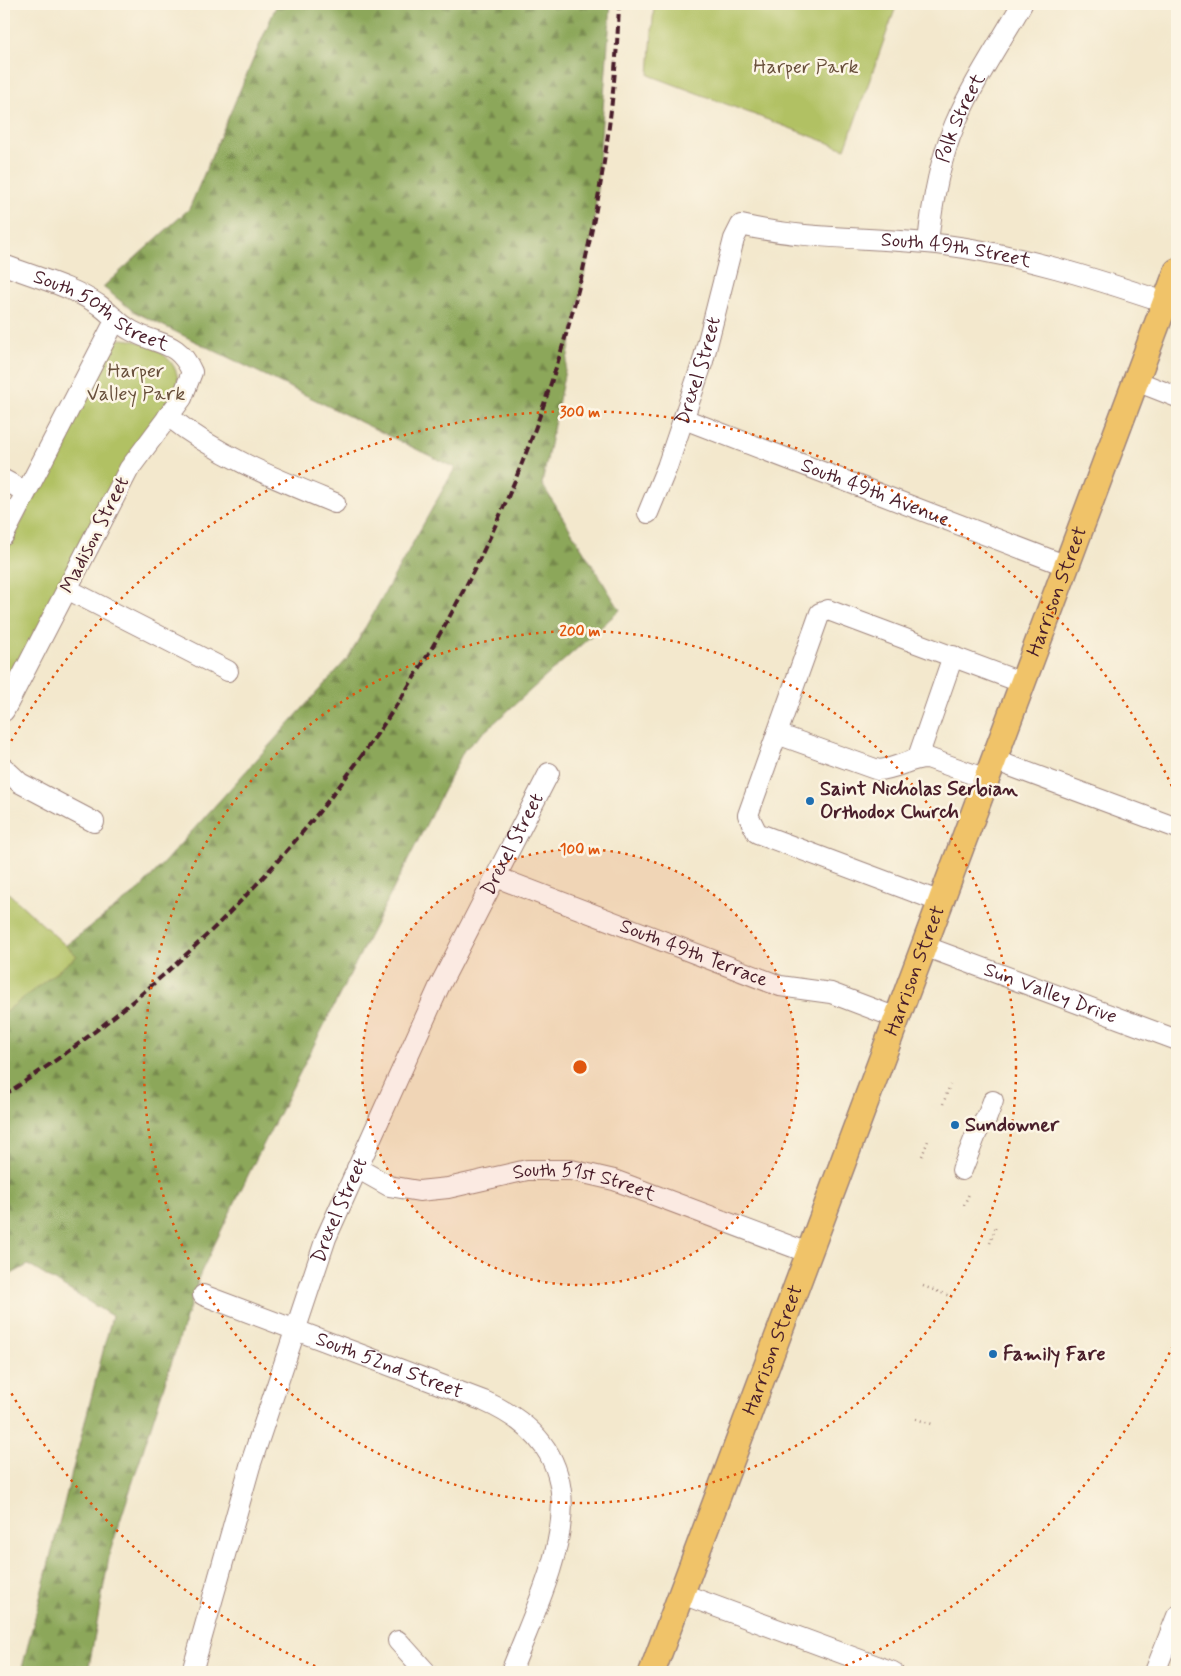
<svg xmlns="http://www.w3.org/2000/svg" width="1181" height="1676" viewBox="0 0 1181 1676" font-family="Mynerve,sans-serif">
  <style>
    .forest { fill: url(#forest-firs); stroke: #6b6342 }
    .green { fill: #b1c164; stroke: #7e7048 }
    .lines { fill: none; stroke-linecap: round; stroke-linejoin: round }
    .minor-casing { stroke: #9e847c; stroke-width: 22 }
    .major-casing { stroke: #9e847c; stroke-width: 28 }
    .path { stroke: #9e847c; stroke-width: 2.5; stroke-dasharray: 1 4; stroke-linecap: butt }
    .minor { stroke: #fff; stroke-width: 20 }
    .major { stroke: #f0c369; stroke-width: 25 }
    .rail { stroke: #4a1f2b; stroke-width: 4; stroke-dasharray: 8 4; stroke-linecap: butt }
    .ring { fill: none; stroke: #e0560e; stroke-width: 2.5; stroke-dasharray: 2.5 5 }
    .poi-dot { fill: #1f6fb2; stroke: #fcf5e5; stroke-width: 2 }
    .labels { text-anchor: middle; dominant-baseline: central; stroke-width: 5; stroke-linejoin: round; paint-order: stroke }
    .park-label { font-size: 20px; fill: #69503c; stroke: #fcf5e5 }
    .street-label { font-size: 20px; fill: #4a1f2b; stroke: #fcf5e5 }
    .poi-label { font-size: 20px; font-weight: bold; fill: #4a1f2b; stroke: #fcf5e5; text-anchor: start }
    .centre { fill: #e0560e; stroke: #fcf5e5; stroke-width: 2.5 }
    .ring-label { font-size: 15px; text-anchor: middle; font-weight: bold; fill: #e0560e; stroke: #fcf5e5; stroke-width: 5; stroke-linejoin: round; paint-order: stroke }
  </style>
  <defs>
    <pattern id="forest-firs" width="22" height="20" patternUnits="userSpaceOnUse" patternTransform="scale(1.25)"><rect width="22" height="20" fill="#8ca75a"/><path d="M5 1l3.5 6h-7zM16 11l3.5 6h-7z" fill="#74874b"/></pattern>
  </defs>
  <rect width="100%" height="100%" fill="#fcf5e5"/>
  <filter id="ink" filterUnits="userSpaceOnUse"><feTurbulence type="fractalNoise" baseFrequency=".02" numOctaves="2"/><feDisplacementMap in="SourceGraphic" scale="10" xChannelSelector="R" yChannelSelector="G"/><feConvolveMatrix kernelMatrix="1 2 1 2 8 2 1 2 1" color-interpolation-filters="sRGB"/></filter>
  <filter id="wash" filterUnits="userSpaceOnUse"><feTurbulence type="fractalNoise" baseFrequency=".0096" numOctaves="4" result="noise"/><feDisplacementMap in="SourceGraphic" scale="20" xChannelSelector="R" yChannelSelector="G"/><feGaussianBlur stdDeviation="1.12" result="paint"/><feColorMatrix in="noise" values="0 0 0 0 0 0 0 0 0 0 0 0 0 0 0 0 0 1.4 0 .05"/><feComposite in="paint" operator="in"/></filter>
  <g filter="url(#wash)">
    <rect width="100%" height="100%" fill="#f3e8cd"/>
    <path class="forest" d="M 277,4 L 611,4 L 594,227 L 542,484 L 620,610 L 464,750 L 253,1165 L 201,1272 L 110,1552 L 88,1672 L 21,1672 L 112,1316 L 28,1265 L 4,1278 L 4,992 L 139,890 L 348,658 L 455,468 L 133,311 L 103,287 L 189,209 Z"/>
    <path class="green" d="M 654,4 L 897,4 L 845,149 L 649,75 Z
      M 121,339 C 147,340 181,357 178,387 L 4,694 L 4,556 L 113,343 Z
      M 4,889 L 77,956 L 4,1013 Z"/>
  </g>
  <g filter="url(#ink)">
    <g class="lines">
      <g class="minor-casing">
        <g id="minor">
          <path id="s1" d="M 928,243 C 932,203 939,162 955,124 C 973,82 1000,43 1022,4"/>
          <path id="s2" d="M 4,265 C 35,277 71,286 99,305 C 110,313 120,325 132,331 C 159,346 178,340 192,372 L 182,398 L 129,469 L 4,711"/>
          <path d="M 1136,381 L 1177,397"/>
          <path d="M 168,416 C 218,456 276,479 335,503"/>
          <path id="s3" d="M 684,419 L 1067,566"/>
          <path d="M 4,480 L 26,492"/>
          <path id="s4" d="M 648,513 L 667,467 L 703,361 L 734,239 L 741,225 C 809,241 877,236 945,245 C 1021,255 1093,278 1165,302"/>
          <path d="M 4,535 L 116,319"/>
          <path d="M 67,589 L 228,671"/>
          <path d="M 777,734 L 878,770 C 897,769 912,757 928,758 L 986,779"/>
          <path d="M 918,757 L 953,656"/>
          <path d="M 994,760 L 1177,828"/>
          <path d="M 4,768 L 20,783 L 94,822"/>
          <path id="s5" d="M 496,877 L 780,986 L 831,993 L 897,1018"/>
          <path d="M 941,902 L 757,833 L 748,815 L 820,613 L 828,610 L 1023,683"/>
          <path id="s6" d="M 924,946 L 1177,1040"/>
          <path id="s7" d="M 357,1168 L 389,1186 L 419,1191 L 448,1188 L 527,1170 L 571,1170 L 614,1180 L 809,1253"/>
          <path d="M 962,1170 L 977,1132 L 987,1117 L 993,1101"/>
          <path id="s8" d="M 203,1295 L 484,1401 C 616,1459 548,1575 511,1672"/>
          <path d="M 682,1594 L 893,1672"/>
          <path d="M 398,1641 L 426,1672"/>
          <path id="s9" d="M 192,1672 L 250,1466 L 326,1238 L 439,987 L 549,773"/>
          <path d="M 1155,1672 L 1177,1616"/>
        </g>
      </g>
      <g class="major-casing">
        <g id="major">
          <path id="s10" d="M 652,1672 L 1177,271"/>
        </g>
      </g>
      <path class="path" d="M 943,1104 L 950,1085
        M 922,1156 L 929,1138
        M 964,1205 L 969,1194
        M 990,1243 L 996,1226
        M 923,1286 L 955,1298
        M 916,1419 L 932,1424"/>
      <use href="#minor" class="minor"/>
      <use href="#major" class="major"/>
      <path class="rail" d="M 4,1095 C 376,858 603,442 619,4"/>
    </g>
  </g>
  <circle cx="580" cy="1067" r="218" fill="#e0560e" fill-opacity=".12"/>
  <g class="ring">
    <circle cx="580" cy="1067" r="218"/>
    <circle cx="580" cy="1067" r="436"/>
    <path d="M1176 1339A655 655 0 0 1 831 1672M329 1672A655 655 0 0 1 4 1380M4 754A655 655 0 0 1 1176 795"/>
  </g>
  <g class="poi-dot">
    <circle cx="810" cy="801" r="5"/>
    <circle cx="955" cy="1125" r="5"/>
    <circle cx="993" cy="1354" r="5"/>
  </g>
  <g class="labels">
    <g class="park-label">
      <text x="806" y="67">Harper Park</text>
      <text x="136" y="371">Harper<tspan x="136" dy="23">Valley Park</tspan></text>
    </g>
    <g class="street-label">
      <text stroke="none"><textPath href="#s1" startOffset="130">Polk Street</textPath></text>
      <text stroke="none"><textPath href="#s4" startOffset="520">South 49th Street</textPath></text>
      <text stroke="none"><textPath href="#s2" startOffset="108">South 50th Street</textPath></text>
      <text stroke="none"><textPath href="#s4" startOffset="151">Drexel Street</textPath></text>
      <text stroke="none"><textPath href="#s3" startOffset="205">South 49th Avenue</textPath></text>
      <text transform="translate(95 535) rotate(-63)">Madison Street</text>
      <text stroke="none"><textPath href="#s10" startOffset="1154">Harrison Street</textPath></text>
      <text stroke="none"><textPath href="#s9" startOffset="890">Drexel Street</textPath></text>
      <text stroke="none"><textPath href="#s5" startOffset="212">South 49th Terrace</textPath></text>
      <text stroke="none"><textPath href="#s10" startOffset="749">Harrison Street</textPath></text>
      <text stroke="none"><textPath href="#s6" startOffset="135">Sun Valley Drive</textPath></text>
      <text stroke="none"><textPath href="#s7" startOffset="236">South 51st Street</textPath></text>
      <text stroke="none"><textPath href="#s9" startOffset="485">Drexel Street</textPath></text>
      <text stroke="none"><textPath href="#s10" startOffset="344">Harrison Street</textPath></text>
      <text stroke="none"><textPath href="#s8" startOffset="199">South 52nd Street</textPath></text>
    </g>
    <g class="poi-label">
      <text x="820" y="789">Saint Nicholas Serbian<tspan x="820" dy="23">Orthodox Church</tspan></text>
      <text x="965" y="1125">Sundowner</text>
      <text x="1003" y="1354">Family Fare</text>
    </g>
  </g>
  <circle cx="580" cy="1067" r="8" class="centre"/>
  <g class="ring-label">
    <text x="580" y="417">300 m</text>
    <text x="580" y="636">200 m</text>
    <text x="580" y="854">100 m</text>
  </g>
  <rect width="1181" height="1676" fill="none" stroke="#fcf5e5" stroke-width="20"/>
</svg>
